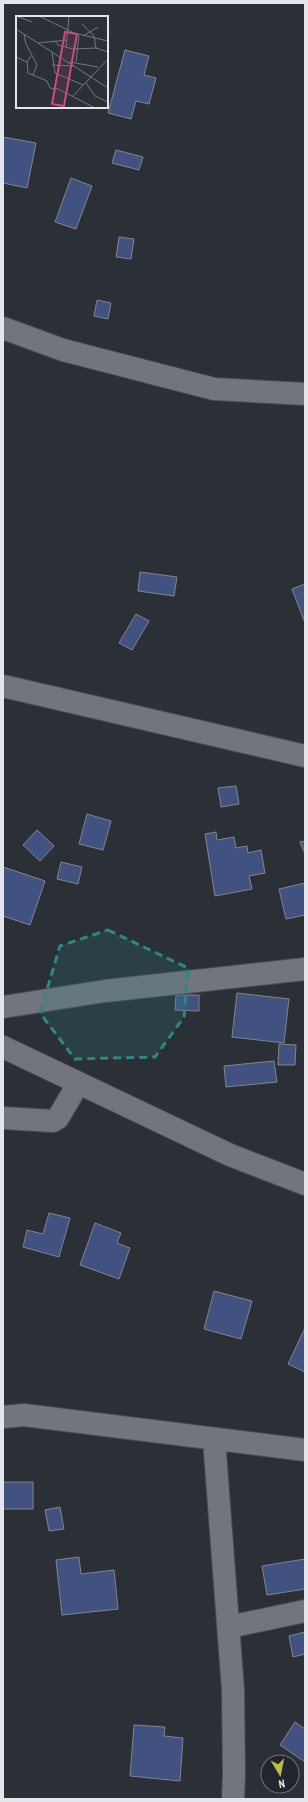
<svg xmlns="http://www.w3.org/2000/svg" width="308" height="1802" viewBox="0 0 308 1802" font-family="'PT Sans Narrow',sans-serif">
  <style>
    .building { fill: #415281; stroke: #81858e }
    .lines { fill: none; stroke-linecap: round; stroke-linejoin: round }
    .minor-casing { stroke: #4a4d53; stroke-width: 24 }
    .tertiary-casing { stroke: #4a4d53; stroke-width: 24 }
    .minor { stroke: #72757e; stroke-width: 22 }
    .tertiary { stroke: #72757e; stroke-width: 22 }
    .marked { fill: #2f8781; fill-opacity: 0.2; stroke: #2f8781; stroke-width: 3; stroke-dasharray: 8 5; stroke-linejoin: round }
    .inset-road { fill: none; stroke: #75787e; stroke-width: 1 }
    .view { fill: #ca4c7f; fill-opacity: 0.15; stroke: #ca4c7f; stroke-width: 2 }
    .inset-edge { fill: none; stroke: #e4e6eb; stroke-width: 2 }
  </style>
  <rect width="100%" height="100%" fill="#2b2f36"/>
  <path class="building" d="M 125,50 L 149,56 L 144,75 L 156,78 L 149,104 L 136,101 L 131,119 L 108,113 Z
    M 3,137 L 36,143 L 27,188 L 3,183 Z
    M 116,150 L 143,157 L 139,170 L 112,163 Z
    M 71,178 L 92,186 L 76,229 L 55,222 Z
    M 119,237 L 134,239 L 131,259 L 116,257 Z
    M 97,300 L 111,303 L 108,319 L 94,316 Z
    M 140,572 L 177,577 L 174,596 L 138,591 Z
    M 305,584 L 305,623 L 292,589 Z
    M 136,614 L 149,621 L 132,650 L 119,643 Z
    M 236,786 L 239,804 L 221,807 L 218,788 Z
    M 87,814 L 111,821 L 103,850 L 79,844 Z
    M 37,830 L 54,846 L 40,861 L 23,845 Z
    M 216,832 L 217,840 L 234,837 L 236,848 L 247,846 L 248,853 L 261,850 L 265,873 L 249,876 L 252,889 L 215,896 L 205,834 Z
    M 305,841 L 305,854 L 300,842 Z
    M 61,862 L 82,867 L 78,884 L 57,879 Z
    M 3,867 L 45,881 L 30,925 L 3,916 Z
    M 305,883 L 305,915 L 286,919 L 279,889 Z
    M 237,993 L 289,999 L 284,1043 L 232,1037 Z
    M 176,995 L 199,995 L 199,1011 L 175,1010 Z
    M 279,1044 L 296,1045 L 295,1065 L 278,1065 Z
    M 274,1061 L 277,1082 L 226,1087 L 224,1066 Z
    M 49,1213 L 70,1218 L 59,1257 L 23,1247 L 27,1230 L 43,1234 Z
    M 95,1223 L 121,1233 L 117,1243 L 130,1248 L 119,1279 L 80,1265 Z
    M 214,1291 L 252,1301 L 241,1339 L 204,1329 Z
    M 305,1328 L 305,1372 L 288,1364 Z
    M 3,1482 L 33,1482 L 33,1509 L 3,1509 Z
    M 60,1507 L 64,1529 L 49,1531 L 45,1510 Z
    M 79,1557 L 81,1574 L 114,1570 L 118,1609 L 62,1615 L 56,1560 Z
    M 305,1559 L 305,1589 L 267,1595 L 262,1566 Z
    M 305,1632 L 305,1654 L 293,1657 L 289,1636 Z
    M 295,1722 L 305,1729 L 305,1762 L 280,1745 Z
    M 134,1725 L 165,1727 L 164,1736 L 183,1738 L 180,1781 L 130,1776 Z"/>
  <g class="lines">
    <g class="minor-casing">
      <path id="minor" d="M 3,328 L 63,350 L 214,389 L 305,394
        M 3,686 L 305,756
        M 3,1007 L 105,991 L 305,969
        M 3,1118 L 53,1121 L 58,1118 L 78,1084
        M 3,1417 L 24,1415 L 305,1450
        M 214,1439 L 233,1690 L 234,1775 L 233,1799
        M 229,1627 L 305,1611"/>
    </g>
    <g class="tertiary-casing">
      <path id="tertiary" d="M 3,1047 L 230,1155 L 305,1184"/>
    </g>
    <use href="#minor" class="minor"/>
    <use href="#tertiary" class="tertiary"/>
  </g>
  <path class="marked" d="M 108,930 L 188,968 L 184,1017 L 155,1057 L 75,1059 L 40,1013 L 60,946 Z"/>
  <g transform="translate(16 16)">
    <rect width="92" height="92" fill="#2b2f36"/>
    <path class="inset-road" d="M 0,0 L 16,6M 23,0 L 58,17 L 92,25M 66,8 L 78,20 L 80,32M 0,13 L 92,72M 8,18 L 10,28 L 21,49 L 17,59M 67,20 L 82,11M 39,25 L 42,29 L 57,33 L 80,32 L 92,36M 22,27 L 51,24M 50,31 L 53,0M 36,36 L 39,57 L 67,69M 15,40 L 11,46 L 12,57 L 31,65 L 34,72 L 42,73 L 79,92M 0,41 L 11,46M 53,46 L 82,51M 60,46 L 63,19M 36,49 L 58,50M 70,67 L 79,80 L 92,86M 56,81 L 92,43"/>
    <path class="view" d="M 49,16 L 61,18 L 48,90 L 36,88 Z"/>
    <rect width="92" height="92" class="inset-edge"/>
  </g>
  <rect width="308" height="1802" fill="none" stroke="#e4e6eb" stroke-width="8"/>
  <g transform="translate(280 1774) rotate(170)"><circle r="19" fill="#22252c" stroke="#707278"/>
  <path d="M0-3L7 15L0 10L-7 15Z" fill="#bcbf44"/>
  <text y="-6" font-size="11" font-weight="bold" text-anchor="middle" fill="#e4e6eb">N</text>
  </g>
</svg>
